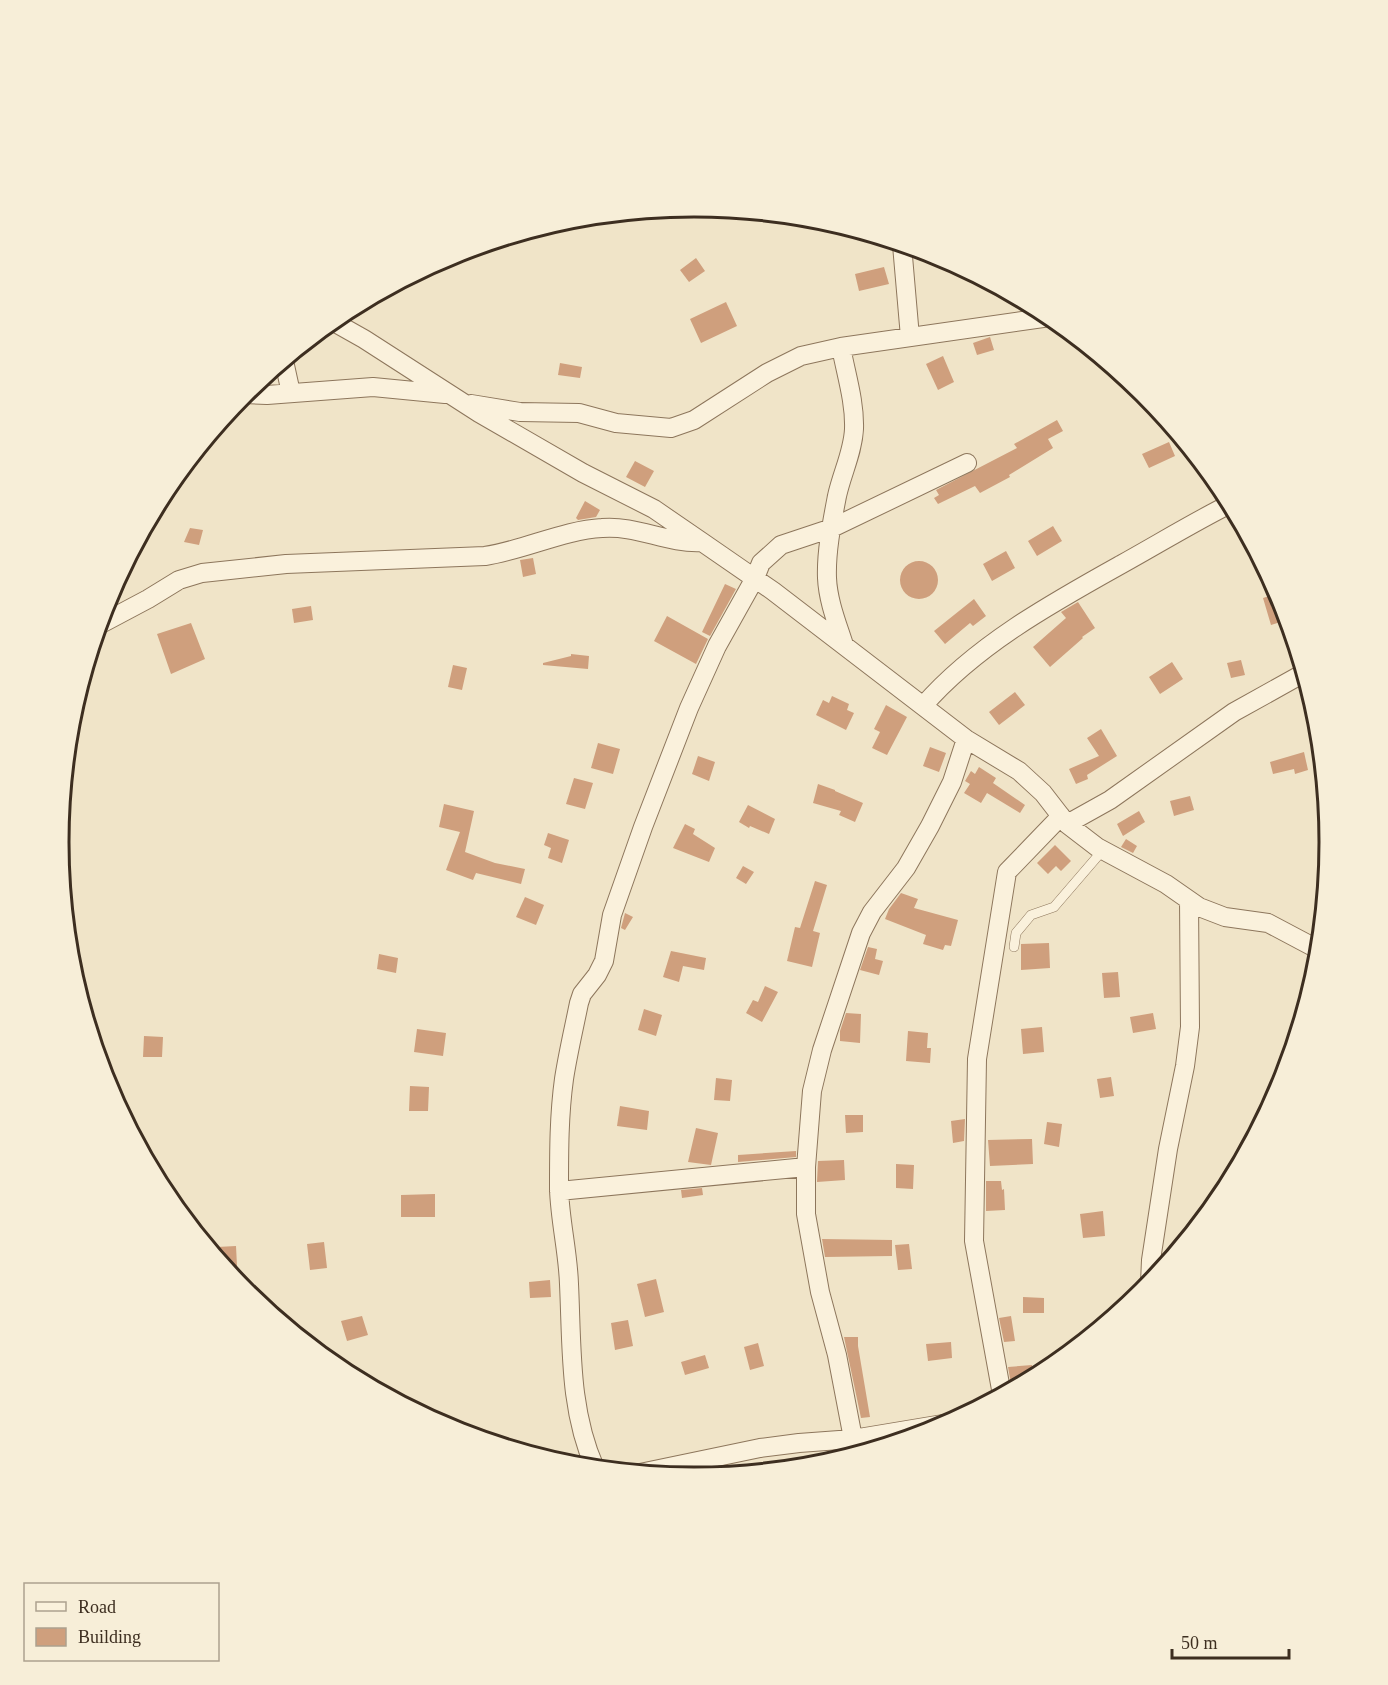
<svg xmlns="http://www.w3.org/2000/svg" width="1388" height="1685" viewBox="0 0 1388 1685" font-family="'Times New Roman',serif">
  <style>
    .building { fill: #cf9f7d }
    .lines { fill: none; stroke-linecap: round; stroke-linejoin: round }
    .service-casing { stroke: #8d765c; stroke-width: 10 }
    .minor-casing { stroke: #8d765c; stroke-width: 20 }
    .service { stroke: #faf1dc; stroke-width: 9 }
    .minor { stroke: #faf1dc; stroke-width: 18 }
    .rim { fill: none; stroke: #3d2e20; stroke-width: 3 }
  </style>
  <rect width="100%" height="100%" fill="#f0e4c8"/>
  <path class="building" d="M 696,258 L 705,271 L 689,282 L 680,270 Z
    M 884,267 L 889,284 L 859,291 L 855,274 Z
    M 726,302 L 737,326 L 701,343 L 690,319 Z
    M 990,337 L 994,350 L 977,355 L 973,343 Z
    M 943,356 L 954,382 L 938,390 L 926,364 Z
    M 560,363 L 582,367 L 580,378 L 558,375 Z
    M 1057,420 L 1063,431 L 1048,439 L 1053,448 L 1009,475 L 1010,477 L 980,493 L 975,486 L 938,504 L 934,498 L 939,495 L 936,490 L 1017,448 L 1014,444 Z
    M 1169,442 L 1175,456 L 1149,468 L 1142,454 Z
    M 635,461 L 654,471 L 645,487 L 626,477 Z
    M 585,501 L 600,510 L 596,517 L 578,520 L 576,518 Z
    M 1053,526 L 1062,541 L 1037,556 L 1028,541 Z
    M 190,528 L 203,530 L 199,545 L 184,542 Z
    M 1006,551 L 1015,568 L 992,581 L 983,564 Z
    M 533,558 L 536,574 L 523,577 L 520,560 Z
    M900 580a19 19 0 1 1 38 0a19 19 0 1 1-38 0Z
    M 725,584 L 736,589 L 710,636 L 702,632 Z
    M 1278,593 L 1287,620 L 1271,625 L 1263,598 Z
    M 974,599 L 986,616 L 973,626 L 970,623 L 945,644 L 934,631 Z
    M 1078,602 L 1095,628 L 1082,637 L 1083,638 L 1050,667 L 1033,647 L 1066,618 L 1061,612 Z
    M 311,606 L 313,620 L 294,623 L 292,609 Z
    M 667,616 L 708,639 L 696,664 L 654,641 Z
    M 191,623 L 205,659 L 171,674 L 157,634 Z
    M 571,654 L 589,656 L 588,669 L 543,665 L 543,663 L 571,656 Z
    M 1241,660 L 1245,675 L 1231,678 L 1227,663 Z
    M 1172,662 L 1183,679 L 1160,694 L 1149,677 Z
    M 453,665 L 467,668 L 462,690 L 448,687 Z
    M 1015,692 L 1025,705 L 999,725 L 989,712 Z
    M 832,696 L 849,704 L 847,710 L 854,713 L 846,730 L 816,715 L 823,700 L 829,703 Z
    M 886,705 L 907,717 L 887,755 L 872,748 L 880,732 L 874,729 Z
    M 1101,729 L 1117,756 L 1087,775 L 1088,779 L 1076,784 L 1069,769 L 1099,756 L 1087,738 Z
    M 598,743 L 620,749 L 613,774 L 591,768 Z
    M 930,747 L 946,753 L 939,772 L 923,766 Z
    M 1304,752 L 1308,770 L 1295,774 L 1294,769 L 1273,774 L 1270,762 Z
    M 698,756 L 715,762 L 709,781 L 692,774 Z
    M 979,767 L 996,778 L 993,783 L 1025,805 L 1020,813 L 987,793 L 981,803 L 964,793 L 970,784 L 965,781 L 971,771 L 975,774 Z
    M 574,778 L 593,783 L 585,809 L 566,804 Z
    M 818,784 L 835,790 L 835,791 L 863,803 L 855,822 L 839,815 L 841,811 L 813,803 Z
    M 1190,796 L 1194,810 L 1174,816 L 1170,801 Z
    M 444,804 L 474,811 L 465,852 L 495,863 L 525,869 L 521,884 L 476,873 L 473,880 L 446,870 L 460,832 L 439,827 Z
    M 748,805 L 775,819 L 769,834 L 750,826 L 749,828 L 739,822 Z
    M 1139,811 L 1145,822 L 1123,836 L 1117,824 Z
    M 685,824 L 695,829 L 693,834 L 715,848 L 709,862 L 673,848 Z
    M 548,833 L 569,840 L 562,863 L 548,858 L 551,848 L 544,845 Z
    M 1126,839 L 1137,846 L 1133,853 L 1121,847 Z
    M 1055,845 L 1071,861 L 1061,871 L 1056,866 L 1048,874 L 1037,863 Z
    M 743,866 L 754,872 L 746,884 L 736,878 Z
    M 815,881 L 827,885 L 813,931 L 820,933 L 812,967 L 787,961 L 795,927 L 800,928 Z
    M 901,893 L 918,899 L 914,908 L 958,920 L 951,946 L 945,945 L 943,950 L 923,944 L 926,935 L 885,919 L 889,909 Z
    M 525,897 L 544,905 L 536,925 L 516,917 Z
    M 625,913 L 633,917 L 625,930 L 621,928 Z
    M 1049,943 L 1050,968 L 1021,970 L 1021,944 Z
    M 868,947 L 877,949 L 875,959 L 883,961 L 879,975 L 860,970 Z
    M 671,951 L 706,958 L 704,970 L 683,966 L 679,982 L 663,977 Z
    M 379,954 L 398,958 L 396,973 L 377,969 Z
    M 1118,972 L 1120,997 L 1104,998 L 1102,973 Z
    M 765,986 L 778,992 L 762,1022 L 746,1013 L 753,1000 L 758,1002 Z
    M 644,1009 L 662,1015 L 656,1036 L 638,1030 Z
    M 846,1013 L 861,1014 L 860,1043 L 840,1041 L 840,1031 Z
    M 1153,1013 L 1156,1029 L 1133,1033 L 1130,1017 Z
    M 1042,1027 L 1044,1052 L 1023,1054 L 1021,1029 Z
    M 417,1029 L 446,1033 L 443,1056 L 414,1052 Z
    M 908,1031 L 928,1033 L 927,1048 L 931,1048 L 930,1063 L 906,1061 Z
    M 144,1036 L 163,1037 L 162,1057 L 143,1057 Z
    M 1111,1077 L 1114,1096 L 1100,1098 L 1097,1079 Z
    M 716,1078 L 732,1080 L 730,1101 L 714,1100 Z
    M 410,1086 L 429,1087 L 428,1111 L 409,1111 Z
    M 620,1106 L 649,1111 L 647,1130 L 617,1126 Z
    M 845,1115 L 863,1115 L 863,1132 L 846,1133 Z
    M 965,1119 L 964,1141 L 953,1143 L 951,1121 Z
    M 1047,1122 L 1062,1124 L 1059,1147 L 1044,1144 Z
    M 696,1128 L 718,1133 L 711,1165 L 688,1162 Z
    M 1032,1139 L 1033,1164 L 990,1166 L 988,1140 Z
    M 796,1151 L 796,1157 L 738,1162 L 738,1155 Z
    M 844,1160 L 845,1180 L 817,1182 L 818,1161 Z
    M 896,1164 L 914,1165 L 913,1189 L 896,1188 Z
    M 986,1181 L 1001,1181 L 1002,1190 L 1004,1189 L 1005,1210 L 986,1211 Z
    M 702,1188 L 703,1195 L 682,1198 L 681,1190 Z
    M 435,1194 L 435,1217 L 401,1217 L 401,1195 Z
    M 1103,1211 L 1105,1236 L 1083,1238 L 1080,1214 Z
    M 822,1239 L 892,1240 L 892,1256 L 825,1257 Z
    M 324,1242 L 327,1268 L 310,1270 L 307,1244 Z
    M 909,1244 L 912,1269 L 898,1270 L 895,1245 Z
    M 236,1246 L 237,1266 L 224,1267 L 218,1259 L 217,1247 Z
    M 656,1279 L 664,1312 L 645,1317 L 637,1284 Z
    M 550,1280 L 551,1297 L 530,1298 L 529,1282 Z
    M 1023,1297 L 1044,1298 L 1044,1313 L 1023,1313 Z
    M 362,1316 L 368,1335 L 347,1341 L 341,1321 Z
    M 1011,1316 L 1015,1341 L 1004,1342 L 999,1318 Z
    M 628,1320 L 633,1346 L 615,1350 L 611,1323 Z
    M 844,1337 L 858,1337 L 858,1346 L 870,1417 L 861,1418 Z
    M 951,1342 L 952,1358 L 928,1361 L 926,1344 Z
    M 758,1343 L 764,1366 L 750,1370 L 744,1347 Z
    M 705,1355 L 709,1368 L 685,1375 L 681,1362 Z
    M 1032,1365 L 1033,1378 L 1025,1383 L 1011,1384 L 1008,1367 Z"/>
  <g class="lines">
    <g class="service-casing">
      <path id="service" d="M 1014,947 L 1016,933 L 1031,915 L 1054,907 L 1103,850"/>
    </g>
    <g class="minor-casing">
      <path id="minor" d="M 902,245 L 910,337
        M 332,321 L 364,339 L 479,413 L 583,473 L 654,509 L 702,542 L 773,591 L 966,739 L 1019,771 L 1043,793 L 1067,824 L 1097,847 L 1166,884 L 1199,907 L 1225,917 L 1268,923 L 1319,950
        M 841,347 C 846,374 855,402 854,429 C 853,452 842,473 837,496 C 832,522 826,552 827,578 C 828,601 837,623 844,645
        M 284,361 L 291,393
        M 244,394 L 267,395 L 373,387 L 445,394
        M 471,404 L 520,412 L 579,413 L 616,423 L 671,428 L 694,420 L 767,373 L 801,356 L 841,347 L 1050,317
        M 99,625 L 148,599 L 179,580 L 202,573 L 286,564 L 485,556 C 524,550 564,530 602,528 C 637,525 667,544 702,542
        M 923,706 C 976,645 1052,603 1122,564 C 1158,544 1194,522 1230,504
        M 1067,824 L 1110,800 L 1234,712 L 1304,673
        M 559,1191 L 806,1167
        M 1150,1283 L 1151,1260 L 1168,1149 L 1185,1066 L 1190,1027 L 1189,900
        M 1002,1395 L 974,1241 L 977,1059 L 1007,872 L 1061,816
        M 856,1454 L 837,1355 L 820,1292 L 806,1214 L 806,1167 L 812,1091 L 822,1050 L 861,933 L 872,912 L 906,868 L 930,826 L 952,782 L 966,739
        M 595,1468 C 569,1410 572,1347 569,1284 C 568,1252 560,1221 559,1189 C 559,1152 559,1115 564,1079 C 568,1053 574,1028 579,1003 L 582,994 L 597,975 L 604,961 L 612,915 L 643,827 L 689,708 L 717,646 L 755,578 L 761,563 L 781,545 L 832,528 L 967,463
        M 640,1473 L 760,1448 L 799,1443 L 853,1439 L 949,1423"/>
    </g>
    <use href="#service" class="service"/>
    <use href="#minor" class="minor"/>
  </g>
  <path d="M0 0H1388V1685H0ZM69 842a625 625 0 1 1 1250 0a625 625 0 1 1-1250 0Z" fill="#f7eed8" fill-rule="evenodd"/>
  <path class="rim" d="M69 842a625 625 0 1 1 1250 0a625 625 0 1 1-1250 0Z"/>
  <rect x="24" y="1583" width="195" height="78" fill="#f7eed8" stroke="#ada18e" stroke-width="1.5"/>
  <rect x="36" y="1602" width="30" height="9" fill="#faf1dc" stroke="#ada18e" stroke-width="1.5"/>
  <text x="78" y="1613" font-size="18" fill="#3d2e20">Road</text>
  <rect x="36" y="1628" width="30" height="18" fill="#cf9f7d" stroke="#ada18e" stroke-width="1.5"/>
  <text x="78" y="1643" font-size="18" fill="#3d2e20">Building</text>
  <path d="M1172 1649v9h117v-9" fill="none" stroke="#3d2e20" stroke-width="3"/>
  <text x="1181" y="1649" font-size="18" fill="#3d2e20" stroke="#f7eed8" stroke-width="4.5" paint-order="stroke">50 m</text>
</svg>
